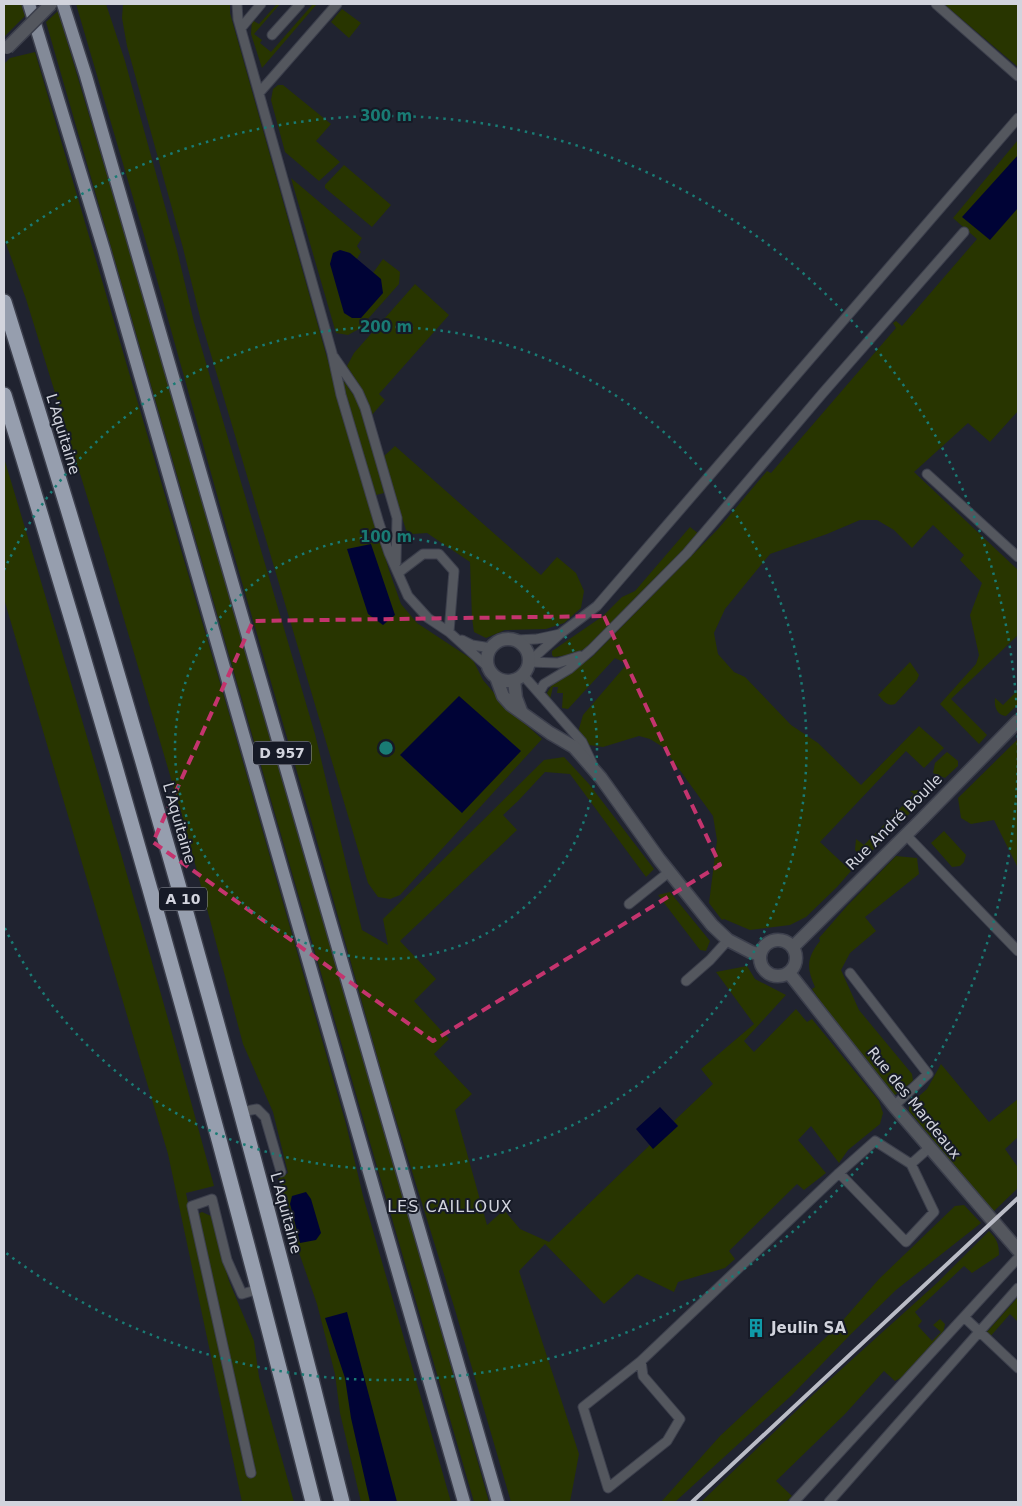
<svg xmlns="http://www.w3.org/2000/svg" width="1022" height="1506" viewBox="0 0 1022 1506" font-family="'DejaVu Sans',sans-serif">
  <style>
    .green { fill: #283500 }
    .water { fill: #000336 }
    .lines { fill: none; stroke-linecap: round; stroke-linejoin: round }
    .lane-casing { stroke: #3c3f4c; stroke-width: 11 }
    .street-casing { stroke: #3c3f4c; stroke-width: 15 }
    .primary-casing { stroke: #3c3f4c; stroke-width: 15 }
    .highway-casing { stroke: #3c3f4c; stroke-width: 18 }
    .lane { stroke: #54575e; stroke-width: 9 }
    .street { stroke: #54575e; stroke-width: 12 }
    .primary { stroke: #838a98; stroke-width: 12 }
    .highway { stroke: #969eae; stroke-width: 15 }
    .rail { stroke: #babcc6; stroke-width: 4 }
    .street-bridge-casing { stroke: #3c3f4c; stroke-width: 15; stroke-linecap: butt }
    .street-bridge { stroke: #54575e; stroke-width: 12 }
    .marked { fill: none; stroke: #c4346e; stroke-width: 4; stroke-dasharray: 10 6; stroke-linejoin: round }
    .ring { fill: none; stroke: #197b74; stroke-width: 2.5; stroke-dasharray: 2.5 5 }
    .labels { text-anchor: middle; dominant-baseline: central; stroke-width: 4; stroke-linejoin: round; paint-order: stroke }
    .shield { fill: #161a26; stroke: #9a9ca6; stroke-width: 1 }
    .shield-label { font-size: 14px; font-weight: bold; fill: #d2d4dd }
    .street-label { font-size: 15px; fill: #d2d4dd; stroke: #161a26 }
    .poi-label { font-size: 15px; font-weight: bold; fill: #d2d4dd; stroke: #161a26; text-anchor: start }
    .neighbourhood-label { font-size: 16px; letter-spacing: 1px; fill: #d2d4dd; stroke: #161a26 }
    .centre { fill: #197b74; stroke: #161a26; stroke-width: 2.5 }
    .ring-label { font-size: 15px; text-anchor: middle; font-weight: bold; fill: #197b74; stroke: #161a26; stroke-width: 4; stroke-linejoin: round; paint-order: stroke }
  </style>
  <rect width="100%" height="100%" fill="#202330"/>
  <path class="green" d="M 4,4 L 21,4 L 25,16 L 4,37 Z
    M 76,4 L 106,4 L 125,61 L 177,250 L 194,322 L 315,734 L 362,930 L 388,945 L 383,919 L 544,760 L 564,757 L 589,784 L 654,869 L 646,877 L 570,774 L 545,772 L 518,801 L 503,815 L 517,830 L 400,941 L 436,979 L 414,1001 L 449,1039 L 434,1054 L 472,1094 L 455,1110 L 487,1225 L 504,1210 L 520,1229 L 549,1242 L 650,1145 L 653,1148 L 678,1126 L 674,1121 L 713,1084 L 701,1069 L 754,1024 L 716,972 L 747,966 L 755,979 L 786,995 L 744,1041 L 754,1052 L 796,1009 L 807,1022 L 812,1019 L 879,1101 L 883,1113 L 880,1124 L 848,1150 L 839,1163 L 811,1126 L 798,1140 L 826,1173 L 804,1190 L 797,1184 L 729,1251 L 735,1259 L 725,1268 L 678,1282 L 674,1292 L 637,1274 L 604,1304 L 545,1244 L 519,1271 L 579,1454 L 570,1502 L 511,1502 L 456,1313 L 385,1084 L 311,820 L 228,534 L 154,269 Z
    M 123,4 L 230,4 L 230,13 L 326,354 L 389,570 L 401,604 L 417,623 L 473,660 L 483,680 L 506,707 L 542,739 L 400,895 L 390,899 L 378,897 L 368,883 L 201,321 L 183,248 L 127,46 L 122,18 Z
    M 277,4 L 280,4 L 254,34 L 262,40 L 260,43 L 271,52 L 313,4 L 317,4 L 262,68 L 251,34 L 252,20 L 259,24 Z
    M 944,4 L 1018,4 L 1018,67 Z
    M 342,9 L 361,23 L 349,38 L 331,22 Z
    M 58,11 L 134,266 L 428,1285 L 489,1502 L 474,1502 L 46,22 Z
    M 35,52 L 233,727 L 346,1124 L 363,1196 L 451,1502 L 361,1502 L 340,1413 L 335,1374 L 317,1304 L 290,1227 L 278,1179 L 288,1173 L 273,1112 L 243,1044 L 185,826 L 103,548 L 26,299 L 4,238 L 4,64 L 10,58 Z
    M 278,85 L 283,85 L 331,124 L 316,141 L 340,162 L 319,181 L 285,152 L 271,100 L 273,89 Z
    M 1018,140 L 1018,411 L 990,442 L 968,423 L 914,472 L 1018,570 L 1018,635 L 951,699 L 987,735 L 979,744 L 940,704 L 976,664 L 979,655 L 970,615 L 982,583 L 960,560 L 964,555 L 933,525 L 912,548 L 894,530 L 877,520 L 860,520 L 827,534 L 770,554 L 725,609 L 714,633 L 718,654 L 734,672 L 745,677 L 791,725 L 818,743 L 861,785 L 919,726 L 944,748 L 924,768 L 906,751 L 820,842 L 851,871 L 837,887 L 806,917 L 790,925 L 750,930 L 724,919 L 722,920 L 709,903 L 717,840 L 713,816 L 663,747 L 650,739 L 639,736 L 603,747 L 589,745 L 578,732 L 583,715 L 627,664 L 615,658 L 568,709 L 562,708 L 563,693 L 557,693 L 558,687 L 553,687 L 550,699 L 547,693 L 553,683 L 562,679 L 592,657 L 718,529 L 767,471 L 771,473 L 896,328 L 893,323 L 896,321 L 902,326 L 977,239 L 953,218 Z
    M 344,165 L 391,205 L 372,227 L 325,188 L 325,185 Z
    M 291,178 L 362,238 L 357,246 L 361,252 L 357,259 L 350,253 L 340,250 L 381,279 L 373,273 L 383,259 L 400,272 L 399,284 L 359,329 L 348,335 L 336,333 Z
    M 415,284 L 449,315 L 379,394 L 385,400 L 371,416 L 363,391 L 347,366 L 354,353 Z
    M 338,373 L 355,397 L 364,416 L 384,493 L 376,495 Z
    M 395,446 L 541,575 L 557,557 L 576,573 L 584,591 L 581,608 L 564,623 L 546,629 L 505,630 L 486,638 L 474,632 L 472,618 L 470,562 L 427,533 L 413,534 L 406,530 L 383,457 Z
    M 4,458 C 77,700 148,942 214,1186 L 186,1193 L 191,1217 L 202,1212 L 211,1216 L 229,1281 L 254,1341 L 259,1377 L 294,1502 L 242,1502 L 168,1154 L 4,599 Z
    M 690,527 L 699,534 L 586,648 L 575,654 L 554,657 L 552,655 L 552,651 L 603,616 L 622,597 L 635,591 Z
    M 910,662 L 919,675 L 917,680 L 895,704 C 887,707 883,700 878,695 Z
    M 1018,690 L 1018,704 L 1006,716 C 997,715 994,707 995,698 L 1003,705 Z
    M 1018,739 L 1018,868 L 994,820 L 971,824 L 961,818 L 958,798 Z
    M 947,752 L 958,761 L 958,766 L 945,778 L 933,773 L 935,763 Z
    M 918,790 L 922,792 L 925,798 L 866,857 L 861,856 L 855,850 L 856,839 L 864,845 L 914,794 L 910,791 Z
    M 944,831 L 966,855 L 964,862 L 960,866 L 952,867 L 931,843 Z
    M 896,856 L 917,858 L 919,874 L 865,917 L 876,931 L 850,953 L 841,970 L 859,1010 L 912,1074 L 913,1081 L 895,1095 L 890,1093 L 827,1011 L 812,989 L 815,987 C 806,968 807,957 820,941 L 819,938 L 847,906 Z
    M 670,892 L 710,941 L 706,951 L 700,950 L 658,895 Z
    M 941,1064 L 989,1122 L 1018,1099 L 1018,1137 L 1005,1149 L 1017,1166 L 1018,1165 L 1018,1188 L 993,1212 L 909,1111 L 909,1105 L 927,1089 Z
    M 964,1205 L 981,1223 L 896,1290 L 850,1335 L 792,1395 L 675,1502 L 661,1502 L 720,1436 L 837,1327 L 879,1279 L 955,1206 Z
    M 989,1231 C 997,1239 999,1244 999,1255 L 972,1273 L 964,1266 L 915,1312 L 922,1321 L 918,1326 L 932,1341 L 941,1332 L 933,1325 L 940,1319 L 945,1324 L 943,1334 L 906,1375 L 895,1381 L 884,1371 L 845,1414 L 776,1481 L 792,1496 L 786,1502 L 701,1502 L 815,1393 L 937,1283 Z
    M 1018,1297 L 1018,1322 L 1010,1314 L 989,1338 L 986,1333 Z"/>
  <path class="water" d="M 1018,155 L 1018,208 L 990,240 L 962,217 Z
    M 340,250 L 350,253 L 381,279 L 383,293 L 361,318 L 352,318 L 344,313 L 330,264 L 333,253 Z
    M 371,544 L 395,615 L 383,625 L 368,614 L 347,549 Z
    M 459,696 L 521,751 L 462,813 L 400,755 Z
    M 660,1107 L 678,1126 L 653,1149 L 636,1129 Z
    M 306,1192 L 311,1199 L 321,1233 L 316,1240 L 300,1243 L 290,1204 L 292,1196 Z
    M 347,1312 L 396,1498 L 397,1502 L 370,1502 L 351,1418 L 345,1378 L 325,1318 Z"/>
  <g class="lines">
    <g class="lane-casing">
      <path id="lane" d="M 237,4 L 238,19 L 332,353 L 341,395 L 379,523 L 389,553 L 408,596 L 428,618 L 449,632 L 489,668
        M 936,4 L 1018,76
        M 241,28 L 261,4
        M 272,35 L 300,4
        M 259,93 L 337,4
        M 334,357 L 358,392 L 365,408 L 397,518 L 396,563
        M 927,474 L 1018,557
        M 398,573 L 423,554 L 439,554 L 454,571 L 449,632
        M 462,640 L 472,645 L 491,648
        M 516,640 L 537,639 L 560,634
        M 529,662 L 560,634 L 597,606 L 1018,118
        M 529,662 L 558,663 L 580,656
        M 523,675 L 582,742 L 592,763
        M 539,693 L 544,684 L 569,669 L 591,650 L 687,553 L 822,394 L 964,232
        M 906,835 L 1018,951
        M 629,904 L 669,872
        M 850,973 L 928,1074 L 894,1106
        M 686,981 L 710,960 L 728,940
        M 241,1112 L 257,1109 L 265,1117 L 281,1172
        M 875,1141 L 911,1164 L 934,1212 L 906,1242 L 839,1173 Z
        M 911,1164 L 929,1148
        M 964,1317 L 1018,1368
        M 641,1361 L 583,1407 L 608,1488 L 667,1441 L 680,1419 L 643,1376 L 641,1361 L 839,1173
        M 251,1473 L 192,1206 L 212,1199 L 227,1260 L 242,1294 L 259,1289
        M 794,1502 L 1018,1258
        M 829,1502 L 1018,1288"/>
    </g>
    <g class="street-casing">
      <path id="street" d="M487 660a21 21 0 1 1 42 0a21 21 0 1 1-42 0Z
        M 496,677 L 503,696 L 511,705 L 550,733 L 574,747 L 601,778 L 659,859 L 712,925 L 728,940 L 751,952 L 760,955
        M 514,680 L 516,698 L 521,711
        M760 958a18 18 0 1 1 36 0a18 18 0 1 1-36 0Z
        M 793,947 L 922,819 L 1018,721
        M 789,973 L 894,1106 L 1018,1250"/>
    </g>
    <g class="primary-casing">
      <path id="primary" d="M 29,4 L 104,250 L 464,1502
        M 63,4 L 86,76 L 498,1502"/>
    </g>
    <g class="highway-casing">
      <path id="highway" d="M 4,302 C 129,699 242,1099 342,1502
        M 4,395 C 117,761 220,1130 313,1502"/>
    </g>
    <use href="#lane" class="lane"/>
    <use href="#street" class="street"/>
    <use href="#primary" class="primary"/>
    <use href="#highway" class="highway"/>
    <path class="rail" d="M 692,1502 L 1018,1198"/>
    <g class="street-bridge-casing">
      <path id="street-bridge" d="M 7,48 L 51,4"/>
    </g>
    <use href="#street-bridge" class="street-bridge"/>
  </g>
  <path class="marked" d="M 604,616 L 720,865 L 433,1041 L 153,842 L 253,621 Z"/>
  <g class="ring">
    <circle cx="386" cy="748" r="211"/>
    <path d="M4 570A421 421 0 1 1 4 926"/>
    <path d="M6 243A632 632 0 1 1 6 1253"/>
  </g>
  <defs>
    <g id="building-bare" transform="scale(1.5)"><path d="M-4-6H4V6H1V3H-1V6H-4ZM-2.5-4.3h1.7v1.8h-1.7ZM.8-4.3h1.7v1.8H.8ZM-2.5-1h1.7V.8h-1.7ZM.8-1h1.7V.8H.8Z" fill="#0f9aa8" stroke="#161a26" stroke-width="2.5" paint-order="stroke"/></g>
  </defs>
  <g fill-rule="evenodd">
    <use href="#building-bare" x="756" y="1328"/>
  </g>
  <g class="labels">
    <g class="shield">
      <rect x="253" y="741.5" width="58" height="23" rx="4"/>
      <rect x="159" y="887.5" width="48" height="23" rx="4"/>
    </g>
    <g class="shield-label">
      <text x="282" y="753">D 957</text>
      <text x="183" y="899">A 10</text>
    </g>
    <g class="street-label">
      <text transform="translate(63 434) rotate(73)">L'Aquitaine</text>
      <text transform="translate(894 822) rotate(-45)">Rue André Boulle</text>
      <text transform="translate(179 823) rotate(74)">L'Aquitaine</text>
      <text transform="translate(914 1103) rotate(51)">Rue des Mardeaux</text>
      <text transform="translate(286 1213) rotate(75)">L'Aquitaine</text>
    </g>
    <g class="poi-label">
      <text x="771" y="1328">Jeulin SA</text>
    </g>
    <g class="neighbourhood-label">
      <text x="450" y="1206">LES CAILLOUX</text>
    </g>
  </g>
  <circle cx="386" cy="748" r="8" class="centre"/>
  <g class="ring-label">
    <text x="386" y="121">300 m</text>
    <text x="386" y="332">200 m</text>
    <text x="386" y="542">100 m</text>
  </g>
  <rect width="1022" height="1506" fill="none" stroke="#d2d4dd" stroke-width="10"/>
</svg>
